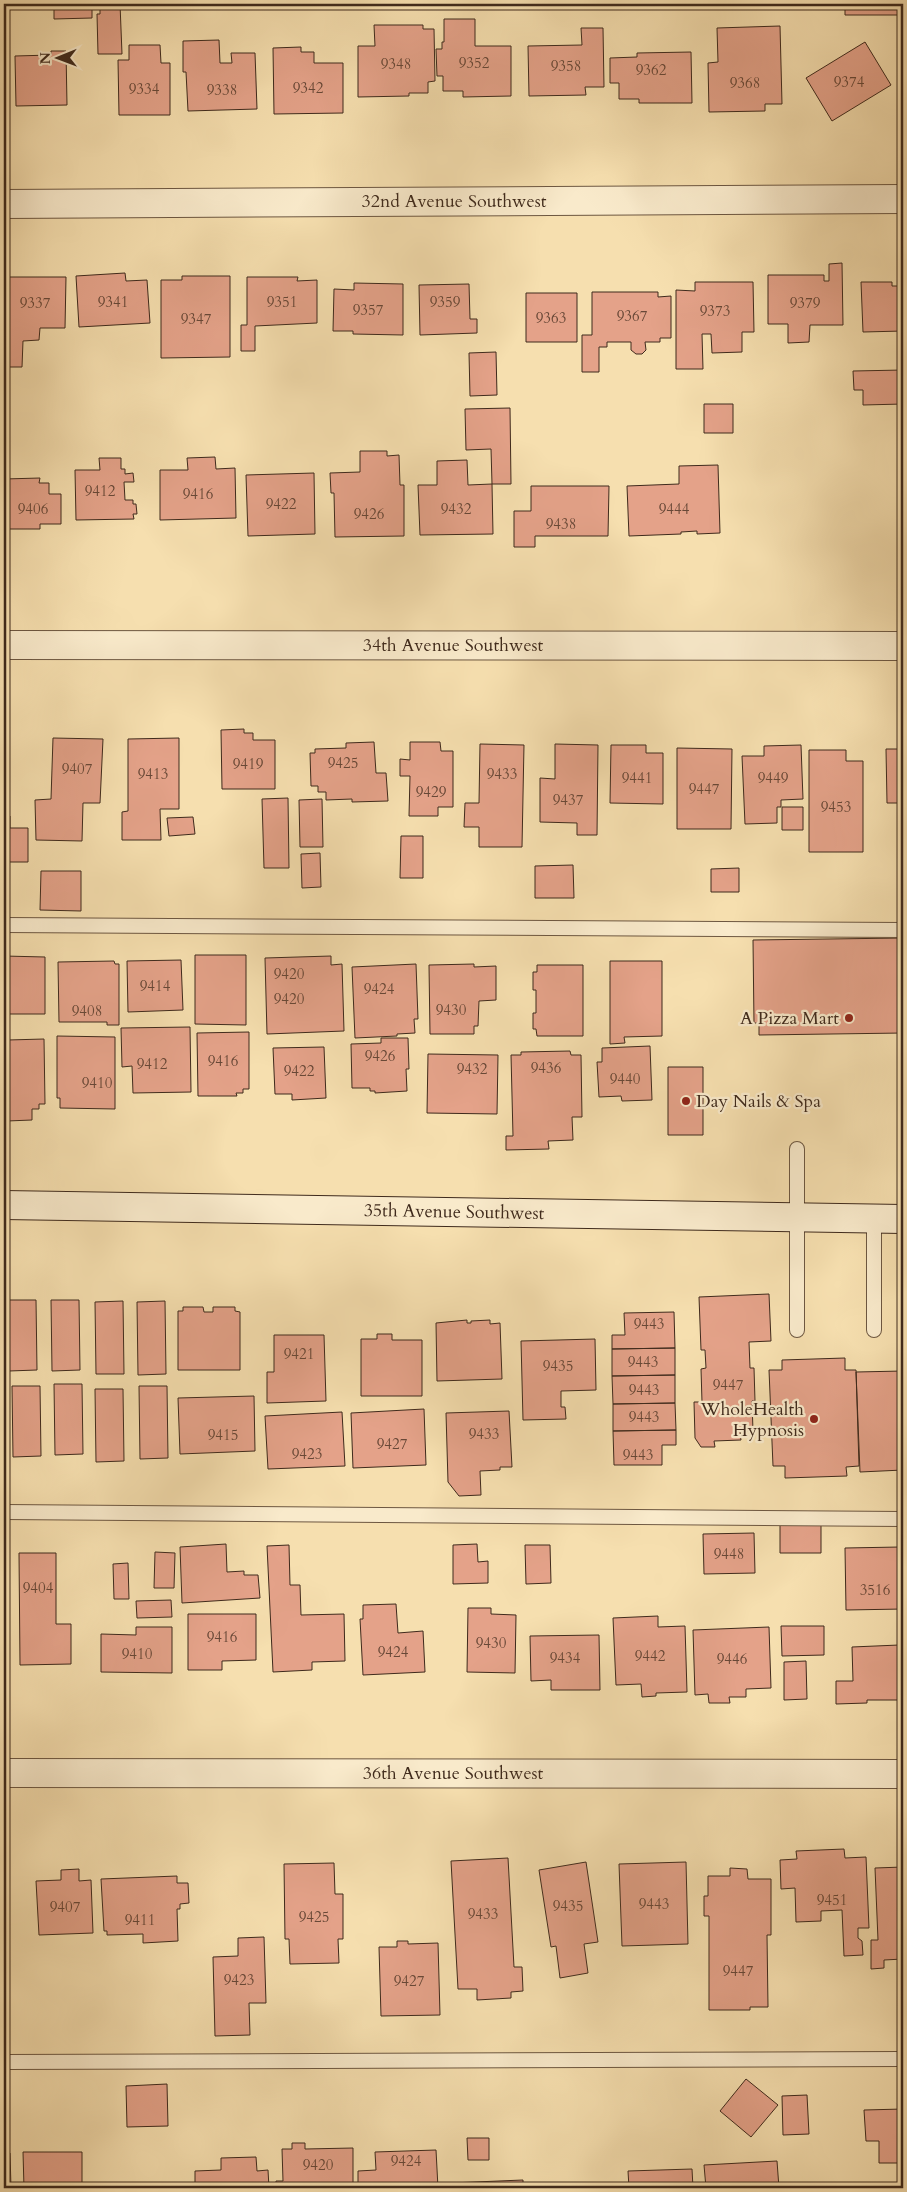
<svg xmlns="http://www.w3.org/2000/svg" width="907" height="2192" viewBox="0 0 907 2192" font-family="Cardo,serif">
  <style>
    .building { fill: #e4a289; stroke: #3f2a1c }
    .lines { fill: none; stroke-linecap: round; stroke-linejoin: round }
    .service-casing { stroke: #6d5741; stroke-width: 16 }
    .minor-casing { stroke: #6d5741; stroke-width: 30 }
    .secondary-casing { stroke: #3f2a1c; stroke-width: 30 }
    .service { stroke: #f9eacb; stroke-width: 14 }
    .minor { stroke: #f9eacb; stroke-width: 28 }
    .secondary { stroke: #f9eacb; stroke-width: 28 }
    .poi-dot { fill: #8f2418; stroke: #f9eacb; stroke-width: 2 }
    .labels { text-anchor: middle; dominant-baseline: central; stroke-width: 4.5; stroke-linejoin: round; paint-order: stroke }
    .number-label { font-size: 15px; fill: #684837 }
    .street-label { font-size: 18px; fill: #3f2a1c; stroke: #f9eacb }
    .poi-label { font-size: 18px; fill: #3f2a1c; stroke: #f9eacb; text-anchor: end }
  </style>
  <rect width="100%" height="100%" fill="#f6dfaf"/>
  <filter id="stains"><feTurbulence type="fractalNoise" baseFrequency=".004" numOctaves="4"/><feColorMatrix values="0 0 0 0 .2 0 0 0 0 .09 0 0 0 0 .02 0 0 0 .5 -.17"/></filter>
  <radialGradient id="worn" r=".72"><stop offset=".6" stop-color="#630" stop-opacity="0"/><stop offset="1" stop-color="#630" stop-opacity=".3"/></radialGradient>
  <path class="building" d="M 54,4 L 92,4 L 92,18 L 54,19 Z
    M 100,4 L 120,4 L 122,54 L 98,54 L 97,14 L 100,14 Z
    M 845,4 L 898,4 L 898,15 L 845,15 Z
    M 444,19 L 475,19 L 475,46 L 511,46 L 511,96 L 463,97 L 463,91 L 443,91 L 443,76 L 437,76 L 436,49 L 442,49 L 442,42 L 444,42 Z
    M 374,25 L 423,25 L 423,29 L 434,29 L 435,81 L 428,82 L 428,93 L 409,93 L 409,96 L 358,97 L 358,46 L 375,46 Z
    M 780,26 L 782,104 L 765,104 L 765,111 L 709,112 L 708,63 L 718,62 L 717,28 Z
    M 581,28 L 603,28 L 604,87 L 585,87 L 586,95 L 529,96 L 528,46 L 582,45 Z
    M 219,40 L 220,63 L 232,63 L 231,53 L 255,53 L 257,109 L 188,111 L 186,72 L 183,72 L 183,41 Z
    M 865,42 L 891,85 L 832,121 L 806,78 Z
    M 129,45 L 160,45 L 161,63 L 170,63 L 170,115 L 119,115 L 118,60 L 129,60 Z
    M 301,47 L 301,52 L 314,52 L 314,63 L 343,63 L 343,113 L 274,114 L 273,48 Z
    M 51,51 L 66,51 L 67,105 L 16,106 L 15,56 L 51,55 Z
    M 691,52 L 692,103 L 639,103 L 639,99 L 619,99 L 619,83 L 610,83 L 610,58 L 637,57 L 637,53 Z
    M 842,263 L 843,325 L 810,325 L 809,342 L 788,343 L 788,324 L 768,324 L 768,275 L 824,275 L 824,281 L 829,281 L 829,264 Z
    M 125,273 L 126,281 L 147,280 L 150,323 L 79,327 L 76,276 Z
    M 182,276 L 230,276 L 230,357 L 161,358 L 161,280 L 182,280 Z
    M 4,277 L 66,277 L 65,328 L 40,328 L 39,340 L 23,341 L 22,367 L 4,367 Z
    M 247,277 L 298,277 L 297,281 L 317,280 L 317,323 L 255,326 L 255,351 L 241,351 L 241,325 L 247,325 Z
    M 695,282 L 753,282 L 754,332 L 742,332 L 742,352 L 712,353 L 711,334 L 702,334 L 703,369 L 676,369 L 676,290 L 695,291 Z
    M 861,282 L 892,282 L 892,286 L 903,286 L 903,331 L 863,332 Z
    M 354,283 L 403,284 L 403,335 L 353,334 L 353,331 L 333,331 L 334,289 L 354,290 Z
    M 469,284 L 470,319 L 477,319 L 477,333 L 420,335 L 419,285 Z
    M 592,292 L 658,292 L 658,297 L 671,296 L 671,338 L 660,338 L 660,342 L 645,342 L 646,350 L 642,354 L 636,354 L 631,350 L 631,342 L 607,342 L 607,347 L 599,347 L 599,372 L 582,372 L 582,335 L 592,335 Z
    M 526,293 L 577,293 L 577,342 L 526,342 Z
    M 496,352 L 497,395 L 470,396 L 469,353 Z
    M 903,370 L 903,404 L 863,405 L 863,390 L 854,390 L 853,371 Z
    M 704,404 L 733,404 L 733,433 L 704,433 Z
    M 510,408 L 511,484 L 492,484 L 491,449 L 466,450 L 465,409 Z
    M 360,451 L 387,451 L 387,456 L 399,455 L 400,485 L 404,485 L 404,536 L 335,537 L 334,493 L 331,493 L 330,473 L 360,472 Z
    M 215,457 L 216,469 L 235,468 L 236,518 L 160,520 L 160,470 L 188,470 L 187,458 Z
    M 99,458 L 121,458 L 121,469 L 125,469 L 125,474 L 133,473 L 134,482 L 124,482 L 125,500 L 133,500 L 133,504 L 136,504 L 137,514 L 133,514 L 134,519 L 76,520 L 75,470 L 100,470 Z
    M 467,460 L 468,485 L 492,484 L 493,534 L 420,535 L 418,485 L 437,485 L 437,461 Z
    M 718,465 L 720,533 L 697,534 L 697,531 L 681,532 L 681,534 L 629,536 L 627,486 L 679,484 L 679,466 Z
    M 314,473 L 315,534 L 248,536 L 246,475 Z
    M 40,478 L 39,483 L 49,483 L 49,494 L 61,494 L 61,524 L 40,524 L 40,529 L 4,529 L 4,479 Z
    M 531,486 L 609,486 L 608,536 L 535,536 L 535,547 L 514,547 L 514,511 L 531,511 Z
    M 244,729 L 244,733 L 253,733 L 253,740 L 275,740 L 275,789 L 222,789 L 221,730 Z
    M 53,738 L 103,739 L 100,803 L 83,803 L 82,841 L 36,840 L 35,800 L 51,799 Z
    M 179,738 L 179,809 L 160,809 L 161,840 L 122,840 L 122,812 L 128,811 L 128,739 Z
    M 374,742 L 376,773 L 386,773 L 388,801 L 352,802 L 352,799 L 326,800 L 326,792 L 318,792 L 318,786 L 311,786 L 310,753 L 315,753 L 315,749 L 346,748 L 346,743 Z
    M 410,742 L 440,742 L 441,751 L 453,751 L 453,807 L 438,807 L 438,816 L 409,816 L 410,776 L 400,776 L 400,759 L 410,760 Z
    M 480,744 L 524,745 L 522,847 L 479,847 L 479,827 L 464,827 L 465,803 L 479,803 Z
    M 555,744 L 598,745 L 597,835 L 577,835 L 577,823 L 540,822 L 540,778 L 555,779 Z
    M 611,745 L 646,745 L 646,753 L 663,753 L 663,804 L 610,803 Z
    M 801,745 L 803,799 L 781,800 L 781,807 L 777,807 L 777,823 L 745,824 L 742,756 L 764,756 L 764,746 Z
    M 677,748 L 732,749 L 731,829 L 677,829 Z
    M 886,749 L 903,749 L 903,803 L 887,803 Z
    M 809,750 L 846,750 L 846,761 L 863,761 L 863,852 L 809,852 Z
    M 288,798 L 289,868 L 264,868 L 262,799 Z
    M 322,799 L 323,847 L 300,847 L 299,800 Z
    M 782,807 L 803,807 L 803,830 L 782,830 Z
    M 4,816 L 10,816 L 10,828 L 28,828 L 28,862 L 4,862 Z
    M 193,817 L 195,834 L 169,836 L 167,818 Z
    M 401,836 L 423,836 L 423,878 L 400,878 Z
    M 320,853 L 321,887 L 302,888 L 301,854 Z
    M 573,865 L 574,898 L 535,898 L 535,866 Z
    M 739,868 L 739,892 L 711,892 L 711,869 Z
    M 41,871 L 81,871 L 81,911 L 40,910 Z
    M 903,938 L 903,1033 L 759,1035 L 759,1023 L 754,1023 L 753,940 Z
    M 195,955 L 246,955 L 246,1025 L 195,1024 Z
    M 4,956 L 45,957 L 45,1014 L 6,1014 L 6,1005 L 4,1005 Z
    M 331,956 L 331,965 L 342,964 L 344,1031 L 267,1034 L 265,958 Z
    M 181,960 L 183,1010 L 128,1012 L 127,961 Z
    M 114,961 L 115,964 L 119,964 L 119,1025 L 107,1025 L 107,1022 L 59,1022 L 58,962 Z
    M 610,961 L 662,961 L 662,1036 L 624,1037 L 625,1043 L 610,1044 Z
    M 416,964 L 418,1019 L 414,1019 L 415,1033 L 397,1034 L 397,1036 L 355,1038 L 352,967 Z
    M 474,964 L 474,967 L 496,966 L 496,1000 L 479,1001 L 478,1026 L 474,1026 L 474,1034 L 430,1034 L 429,965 Z
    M 537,965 L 583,965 L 583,1036 L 537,1036 L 536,1029 L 533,1029 L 533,1013 L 536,1013 L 536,990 L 533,990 L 533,972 L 537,972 Z
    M 190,1027 L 191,1092 L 133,1093 L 132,1066 L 122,1067 L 121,1028 Z
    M 4,1030 L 8,1030 L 8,1040 L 44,1039 L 45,1104 L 39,1104 L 39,1109 L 32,1109 L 32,1120 L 7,1121 L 7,1107 L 4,1107 Z
    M 249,1032 L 249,1089 L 243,1089 L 243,1093 L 236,1093 L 237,1096 L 198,1096 L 197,1033 Z
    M 57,1036 L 115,1037 L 115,1109 L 60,1108 L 60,1098 L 57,1098 Z
    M 381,1038 L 408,1038 L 409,1069 L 406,1069 L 407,1091 L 375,1093 L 375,1091 L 370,1091 L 370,1088 L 352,1088 L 351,1044 L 381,1043 Z
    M 650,1046 L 652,1100 L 622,1101 L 621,1096 L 599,1097 L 597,1062 L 602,1062 L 602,1048 Z
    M 324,1047 L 326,1098 L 292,1100 L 292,1094 L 275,1094 L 273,1048 Z
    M 570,1051 L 571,1055 L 581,1055 L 582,1117 L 572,1117 L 573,1140 L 548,1141 L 549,1149 L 506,1150 L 506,1136 L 513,1136 L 511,1055 L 521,1055 L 521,1052 Z
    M 428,1054 L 498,1055 L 497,1114 L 427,1113 Z
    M 668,1067 L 703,1067 L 703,1135 L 668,1135 Z
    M 769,1294 L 771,1341 L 749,1342 L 750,1368 L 754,1368 L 755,1401 L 752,1401 L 753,1431 L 740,1431 L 741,1440 L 714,1441 L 715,1447 L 701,1447 L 695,1438 L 694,1402 L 702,1402 L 701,1369 L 706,1368 L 705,1350 L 701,1350 L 699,1297 Z
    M 8,1300 L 36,1300 L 37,1370 L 9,1371 Z
    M 51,1300 L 79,1300 L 80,1370 L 52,1371 Z
    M 123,1301 L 124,1374 L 96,1374 L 95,1302 Z
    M 165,1301 L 166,1374 L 138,1375 L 137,1302 Z
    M 183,1307 L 203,1307 L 204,1312 L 213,1312 L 213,1307 L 235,1307 L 235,1311 L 240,1312 L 240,1370 L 178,1370 L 178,1311 L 183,1311 Z
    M 674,1312 L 675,1348 L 612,1349 L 612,1335 L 625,1335 L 624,1313 Z
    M 467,1320 L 467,1323 L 471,1323 L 471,1321 L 490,1320 L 490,1324 L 500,1323 L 502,1379 L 437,1381 L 436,1323 Z
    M 377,1334 L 392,1334 L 392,1340 L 422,1340 L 422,1396 L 361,1396 L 361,1339 L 377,1339 Z
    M 274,1335 L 324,1335 L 326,1401 L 267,1403 L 267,1372 L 274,1372 Z
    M 595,1339 L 596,1390 L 561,1391 L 561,1407 L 565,1407 L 566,1419 L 523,1420 L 521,1341 Z
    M 675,1348 L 675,1375 L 612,1376 L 612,1349 Z
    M 845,1358 L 845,1370 L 856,1370 L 859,1466 L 846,1467 L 847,1476 L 785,1478 L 785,1466 L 773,1466 L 769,1370 L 782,1370 L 782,1360 Z
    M 903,1371 L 903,1470 L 860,1472 L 856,1372 Z
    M 675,1375 L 675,1403 L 613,1404 L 612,1376 Z
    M 54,1384 L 82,1384 L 83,1454 L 55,1455 Z
    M 12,1386 L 40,1386 L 41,1456 L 13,1457 Z
    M 139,1386 L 167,1386 L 168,1458 L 140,1459 Z
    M 95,1389 L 123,1389 L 124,1461 L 96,1462 Z
    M 254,1396 L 255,1451 L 180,1454 L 178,1398 Z
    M 675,1403 L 676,1430 L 613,1431 L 613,1404 Z
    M 424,1409 L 426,1465 L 353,1468 L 351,1413 Z
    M 509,1411 L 512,1467 L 500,1467 L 500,1470 L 480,1471 L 481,1495 L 459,1496 L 448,1482 L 446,1413 Z
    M 342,1412 L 345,1466 L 268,1469 L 265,1416 Z
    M 676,1430 L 676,1445 L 662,1445 L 662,1465 L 614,1465 L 613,1431 Z
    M 780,1525 L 821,1525 L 821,1553 L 780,1553 Z
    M 754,1533 L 755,1573 L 704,1574 L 703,1534 Z
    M 226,1544 L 227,1572 L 244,1571 L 244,1575 L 258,1575 L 260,1598 L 182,1603 L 180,1547 Z
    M 477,1544 L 478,1562 L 488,1561 L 488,1583 L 453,1584 L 453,1545 Z
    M 289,1545 L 290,1585 L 300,1585 L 301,1615 L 344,1614 L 345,1661 L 312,1662 L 312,1670 L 273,1672 L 267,1546 Z
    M 525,1545 L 550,1545 L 551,1583 L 526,1584 Z
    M 900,1547 L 901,1571 L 903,1571 L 903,1609 L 846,1610 L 845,1548 Z
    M 155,1552 L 175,1553 L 174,1588 L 154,1588 Z
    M 19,1553 L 56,1553 L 56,1624 L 71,1624 L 71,1664 L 20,1665 Z
    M 128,1563 L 129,1599 L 114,1599 L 113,1564 Z
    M 171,1600 L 172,1617 L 137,1618 L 136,1601 Z
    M 396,1604 L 398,1633 L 423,1631 L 425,1672 L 363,1675 L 360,1619 L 363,1619 L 363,1605 Z
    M 468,1608 L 491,1608 L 491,1614 L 516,1615 L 515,1673 L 467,1672 Z
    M 188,1614 L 256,1614 L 256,1660 L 222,1661 L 222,1670 L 188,1670 Z
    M 658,1616 L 658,1627 L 685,1626 L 687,1692 L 656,1693 L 656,1696 L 642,1697 L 641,1684 L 616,1685 L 613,1618 Z
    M 781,1626 L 824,1626 L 824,1655 L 782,1656 Z
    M 136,1627 L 172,1627 L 172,1673 L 101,1672 L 101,1634 L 136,1635 Z
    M 769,1627 L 771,1688 L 746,1689 L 746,1697 L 729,1697 L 730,1703 L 709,1703 L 708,1694 L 695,1695 L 693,1630 Z
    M 599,1635 L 600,1690 L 551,1690 L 551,1680 L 531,1681 L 530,1636 Z
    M 899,1645 L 899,1675 L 903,1675 L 903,1700 L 867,1700 L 867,1703 L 836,1704 L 836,1681 L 853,1681 L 852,1647 Z
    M 806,1661 L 807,1699 L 784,1700 L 784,1662 Z
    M 844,1849 L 845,1858 L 866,1857 L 869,1928 L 858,1928 L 858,1938 L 862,1941 L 863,1955 L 844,1956 L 842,1910 L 821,1911 L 821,1921 L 796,1922 L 795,1888 L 781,1889 L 780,1860 L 797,1859 L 796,1851 Z
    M 508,1858 L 514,1967 L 522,1967 L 523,1991 L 511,1992 L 511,1998 L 477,2000 L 477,1989 L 458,1989 L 451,1861 Z
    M 586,1862 L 598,1942 L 584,1944 L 588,1973 L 560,1978 L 556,1946 L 551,1947 L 539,1870 Z
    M 686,1862 L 688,1944 L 622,1946 L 619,1864 Z
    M 334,1863 L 335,1894 L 343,1894 L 343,1939 L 338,1939 L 339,1963 L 290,1964 L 289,1939 L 285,1939 L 284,1864 Z
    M 903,1867 L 903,1959 L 884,1960 L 884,1968 L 871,1969 L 871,1940 L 878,1940 L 875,1868 Z
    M 730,1868 L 747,1869 L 748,1879 L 771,1879 L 771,1935 L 767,1935 L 768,2007 L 750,2007 L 750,2010 L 709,2010 L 709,1916 L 704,1916 L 704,1896 L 708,1896 L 708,1876 L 730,1876 Z
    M 79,1869 L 79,1881 L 91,1880 L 93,1933 L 39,1935 L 36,1881 L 61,1880 L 61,1870 Z
    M 177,1876 L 177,1883 L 188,1883 L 189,1903 L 180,1904 L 180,1909 L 177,1909 L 178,1941 L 143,1943 L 143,1934 L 107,1935 L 107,1931 L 104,1931 L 101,1879 Z
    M 264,1937 L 266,2003 L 249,2003 L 250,2035 L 215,2036 L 213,1957 L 238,1956 L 238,1938 Z
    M 397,1941 L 408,1941 L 408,1944 L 438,1943 L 440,2015 L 381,2016 L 379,1947 L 397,1947 Z
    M 746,2079 L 778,2105 L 751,2137 L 720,2111 Z
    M 167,2084 L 168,2126 L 127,2127 L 126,2086 Z
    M 807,2095 L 809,2134 L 783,2135 L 782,2096 Z
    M 903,2109 L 903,2163 L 879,2163 L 879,2141 L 866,2141 L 864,2110 Z
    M 467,2138 L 489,2138 L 489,2160 L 468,2160 Z
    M 292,2143 L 305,2143 L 305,2149 L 353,2148 L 353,2188 L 276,2188 L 276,2181 L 283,2181 L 282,2149 L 292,2149 Z
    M 436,2150 L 438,2188 L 358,2188 L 358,2171 L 376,2170 L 375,2152 Z
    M 23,2152 L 82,2152 L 82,2188 L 24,2188 Z
    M 4,2153 L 10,2153 L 11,2188 L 4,2188 Z
    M 256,2157 L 257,2171 L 268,2170 L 269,2188 L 195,2188 L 195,2171 L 221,2170 L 221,2158 Z
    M 777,2161 L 779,2188 L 706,2188 L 704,2165 Z
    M 692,2169 L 693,2188 L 629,2188 L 628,2171 Z
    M 523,2180 L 523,2188 L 451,2188 L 451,2183 Z"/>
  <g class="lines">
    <g class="service-casing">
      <path id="service" d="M 4,925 L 903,930
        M 797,1149 L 797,1330
        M 874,1220 L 874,1330
        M 4,1512 L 903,1519
        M 4,2062 L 903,2059"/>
    </g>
    <g class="minor-casing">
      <path id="minor" d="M 4,204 L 903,199
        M 4,645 L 903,646
        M 4,1773 L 903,1774"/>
    </g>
    <g class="secondary-casing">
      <path id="secondary" d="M 4,1205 L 903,1219"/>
    </g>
    <use href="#service" class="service"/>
    <use href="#minor" class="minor"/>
    <use href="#secondary" class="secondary"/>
  </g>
  <g class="poi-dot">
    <circle cx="849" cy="1018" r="5"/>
    <circle cx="686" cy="1101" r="5"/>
    <circle cx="814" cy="1419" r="5"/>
  </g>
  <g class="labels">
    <g class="number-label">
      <text x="474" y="63">9352</text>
      <text x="396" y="64">9348</text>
      <text x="566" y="66">9358</text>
      <text x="651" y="70">9362</text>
      <text x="849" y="82">9374</text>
      <text x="745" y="83">9368</text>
      <text x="308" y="88">9342</text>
      <text x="144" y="89">9334</text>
      <text x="222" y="90">9338</text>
      <text x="113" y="302">9341</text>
      <text x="282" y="302">9351</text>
      <text x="445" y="302">9359</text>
      <text x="35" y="303">9337</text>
      <text x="805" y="303">9379</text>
      <text x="368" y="310">9357</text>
      <text x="715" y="311">9373</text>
      <text x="632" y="316">9367</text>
      <text x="551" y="318">9363</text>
      <text x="196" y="319">9347</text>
      <text x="100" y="491">9412</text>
      <text x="198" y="494">9416</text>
      <text x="281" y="504">9422</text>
      <text x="33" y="509">9406</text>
      <text x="456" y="509">9432</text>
      <text x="674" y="509">9444</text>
      <text x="369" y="514">9426</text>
      <text x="561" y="524">9438</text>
      <text x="343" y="763">9425</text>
      <text x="248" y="764">9419</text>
      <text x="77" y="769">9407</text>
      <text x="153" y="774">9413</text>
      <text x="502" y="774">9433</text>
      <text x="637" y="778">9441</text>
      <text x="773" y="778">9449</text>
      <text x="704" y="789">9447</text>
      <text x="431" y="792">9429</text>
      <text x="568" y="800">9437</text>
      <text x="836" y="807">9453</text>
      <text x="289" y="974">9420</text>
      <text x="155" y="986">9414</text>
      <text x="379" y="989">9424</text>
      <text x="289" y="999">9420</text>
      <text x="451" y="1010">9430</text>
      <text x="87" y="1011">9408</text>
      <text x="380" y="1056">9426</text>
      <text x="223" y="1061">9416</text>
      <text x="152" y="1064">9412</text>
      <text x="546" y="1068">9436</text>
      <text x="472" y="1069">9432</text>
      <text x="299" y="1071">9422</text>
      <text x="625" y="1079">9440</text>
      <text x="97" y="1083">9410</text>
      <text x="649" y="1324">9443</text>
      <text x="299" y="1354">9421</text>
      <text x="643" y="1362">9443</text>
      <text x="558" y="1366">9435</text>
      <text x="728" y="1385">9447</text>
      <text x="644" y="1390">9443</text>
      <text x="644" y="1417">9443</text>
      <text x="484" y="1434">9433</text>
      <text x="223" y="1435">9415</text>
      <text x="392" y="1444">9427</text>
      <text x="307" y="1454">9423</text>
      <text x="638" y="1455">9443</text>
      <text x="729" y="1554">9448</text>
      <text x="38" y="1588">9404</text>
      <text x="875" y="1590">3516</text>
      <text x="222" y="1637">9416</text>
      <text x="491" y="1643">9430</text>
      <text x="393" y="1652">9424</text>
      <text x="137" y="1654">9410</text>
      <text x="650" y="1656">9442</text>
      <text x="565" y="1658">9434</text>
      <text x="732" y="1659">9446</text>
      <text x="832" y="1900">9451</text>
      <text x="654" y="1904">9443</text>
      <text x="568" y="1906">9435</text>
      <text x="65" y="1907">9407</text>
      <text x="483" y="1914">9433</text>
      <text x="314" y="1917">9425</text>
      <text x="140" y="1920">9411</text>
      <text x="738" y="1971">9447</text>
      <text x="239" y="1980">9423</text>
      <text x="409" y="1981">9427</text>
      <text x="406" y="2161">9424</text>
      <text x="318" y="2165">9420</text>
    </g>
    <g class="street-label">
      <text x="454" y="201">32nd Avenue Southwest</text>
      <text x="453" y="645">34th Avenue Southwest</text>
      <text transform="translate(454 1212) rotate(1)">35th Avenue Southwest</text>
      <text x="453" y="1773">36th Avenue Southwest</text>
    </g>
    <g class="poi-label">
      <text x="839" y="1018">A Pizza Mart</text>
      <text x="696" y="1101" text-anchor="start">Day Nails &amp; Spa</text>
      <text x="804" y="1409">WholeHealth<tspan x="804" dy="21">Hypnosis</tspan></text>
    </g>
  </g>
  <rect width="907" height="2192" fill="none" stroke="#f6dfaf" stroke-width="20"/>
  <rect x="5" y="5" width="897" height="2182" fill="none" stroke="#3f2a1c" stroke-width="2.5"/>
  <rect x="10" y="10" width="887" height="2172" fill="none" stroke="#3f2a1c"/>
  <g transform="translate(58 58) rotate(269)" stroke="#f9eacb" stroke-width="4" paint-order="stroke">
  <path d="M0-4L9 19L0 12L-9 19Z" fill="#3f2a1c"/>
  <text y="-8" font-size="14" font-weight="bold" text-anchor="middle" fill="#3f2a1c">N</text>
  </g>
  <rect width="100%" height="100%" filter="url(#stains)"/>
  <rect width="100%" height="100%" fill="url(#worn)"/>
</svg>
